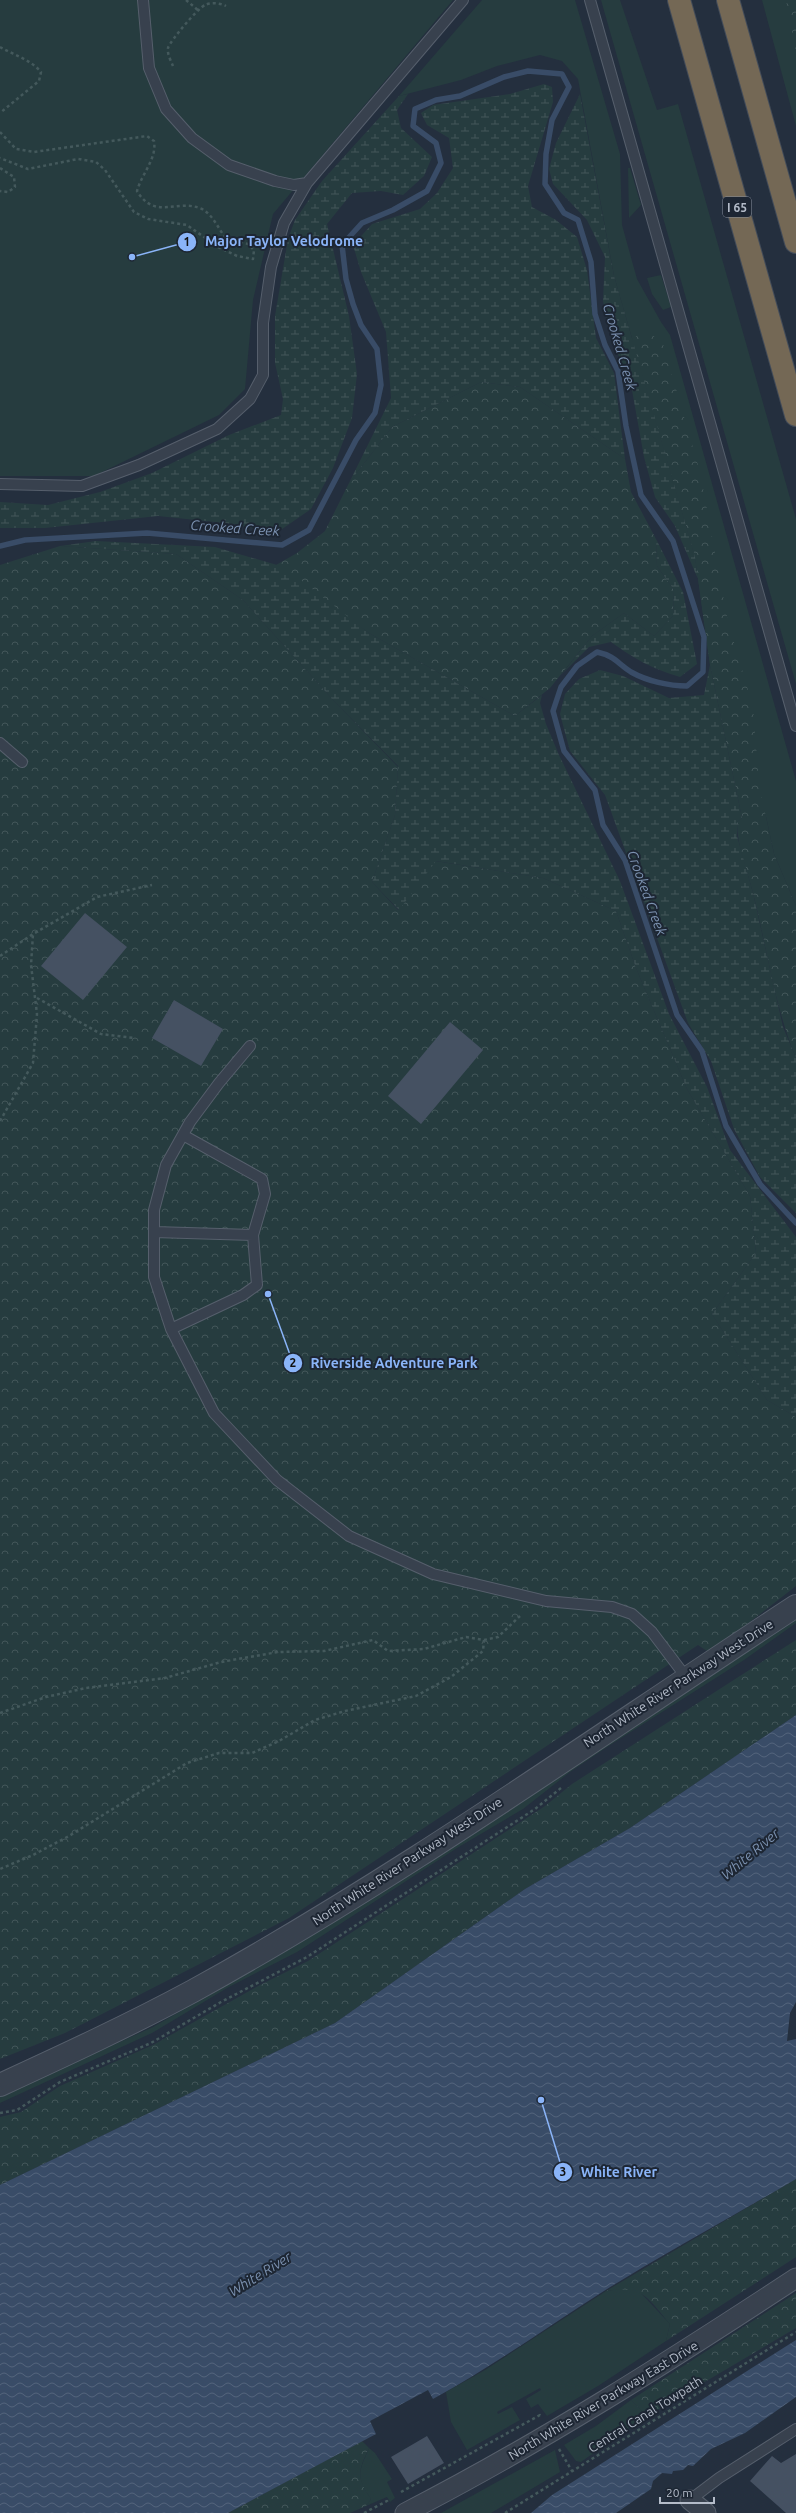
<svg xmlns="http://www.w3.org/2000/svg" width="796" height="2513" viewBox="0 0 796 2513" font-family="Ubuntu,sans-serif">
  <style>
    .grass { fill: #263c3f }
    .forest { fill: url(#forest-crowns) }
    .wetland { fill: url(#wetland-marsh) }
    .water { fill: url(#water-waves) }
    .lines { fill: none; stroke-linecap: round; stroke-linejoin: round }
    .stream { stroke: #394c67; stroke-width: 5.5 }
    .building { fill: #455162 }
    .service-casing { stroke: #565f6c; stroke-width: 12 }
    .minor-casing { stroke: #565f6c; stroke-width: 21 }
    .tertiary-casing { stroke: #565f6c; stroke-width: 24 }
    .motorway-casing { stroke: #434c59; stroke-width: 24 }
    .path { stroke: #44595c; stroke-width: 2.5; stroke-dasharray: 3 3; stroke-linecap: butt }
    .service { stroke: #38414e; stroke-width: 10 }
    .minor { stroke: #38414e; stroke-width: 19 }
    .tertiary { stroke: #38414e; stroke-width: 22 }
    .motorway { stroke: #746855; stroke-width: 22 }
    .labels { text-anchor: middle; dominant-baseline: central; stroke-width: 4; stroke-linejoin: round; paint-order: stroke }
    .shield { fill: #1d2633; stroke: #878f9c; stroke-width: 1 }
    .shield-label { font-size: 12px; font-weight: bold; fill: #b4bcc9 }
    .street-label { font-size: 13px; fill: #b4bcc9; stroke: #1d2633 }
    .water-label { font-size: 14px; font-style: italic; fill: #7c92b1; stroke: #1d2633 }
    .leader { fill: none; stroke: #8ab4f8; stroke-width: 1.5 }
    .callout-dot { fill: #8ab4f8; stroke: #1d2633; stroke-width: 1.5 }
    .mark-label { font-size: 12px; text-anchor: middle; font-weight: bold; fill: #111 }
    .callout-label { font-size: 14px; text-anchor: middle; font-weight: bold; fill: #8ab4f8; stroke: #1d2633; stroke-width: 4; stroke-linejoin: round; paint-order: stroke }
  </style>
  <defs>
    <pattern id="forest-crowns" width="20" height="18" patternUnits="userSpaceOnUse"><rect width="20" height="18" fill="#263c3f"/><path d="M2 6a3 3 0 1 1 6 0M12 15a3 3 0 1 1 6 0" fill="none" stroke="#435659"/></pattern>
    <pattern id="wetland-marsh" width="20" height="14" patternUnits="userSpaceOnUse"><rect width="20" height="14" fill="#263c3f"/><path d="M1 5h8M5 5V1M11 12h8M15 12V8" fill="none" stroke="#435659"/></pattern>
    <pattern id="water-waves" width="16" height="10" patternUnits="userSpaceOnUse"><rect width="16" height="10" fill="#394c67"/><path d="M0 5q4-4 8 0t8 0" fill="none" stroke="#53647b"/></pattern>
  </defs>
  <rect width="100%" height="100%" fill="#242f3e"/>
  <path class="grass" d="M 0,0 L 453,0 L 273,214 L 253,300 L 245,389 L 219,415 L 94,476 L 0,476 Z
    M 482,0 L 575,0 L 620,154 L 622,225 L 637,279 L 661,322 L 670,335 L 796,781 L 796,906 L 774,854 L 766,817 L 710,665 L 695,557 L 614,276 L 578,79 L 562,61 L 540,55 L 497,66 L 461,80 L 399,96 Z
    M 601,0 L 620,0 L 657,110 L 678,104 L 796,519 L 796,684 Z
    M 762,0 L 796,0 L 796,126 Z
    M 628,168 L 630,168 L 641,205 L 629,218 Z
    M 661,275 L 671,307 L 663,310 L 652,294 L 647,278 Z
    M 796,1619 L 796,1623 L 744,1660 L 607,1747 L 570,1772 L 523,1809 L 457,1848 L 297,1952 L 227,1988 L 152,2033 L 0,2103 L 0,2096 L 153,2027 L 291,1948 L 413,1872 Z
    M 626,2288 L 639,2291 L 670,2324 L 666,2341 L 598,2386 L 547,2416 L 538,2404 L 531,2408 L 526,2399 L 541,2390 L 540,2388 L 497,2412 L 498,2414 L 512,2407 L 520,2420 L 467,2450 L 451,2422 L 446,2392 L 485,2370 L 606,2291 Z
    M 631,2400 L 647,2416 L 588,2457 L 581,2462 L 576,2461 L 564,2445 L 596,2426 Z
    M 369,2448 L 375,2453 L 392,2479 L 387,2482 L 395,2498 L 390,2502 L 387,2497 L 366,2506 L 371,2499 C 355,2477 359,2471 369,2448 Z
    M 555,2450 L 560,2472 L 491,2513 L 441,2513 Z"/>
  <path class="forest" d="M 786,0 L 796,0 L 796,53 Z
    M 645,329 L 663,344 L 700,472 L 728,622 L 753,707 L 759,784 L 766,817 L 774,854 L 796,906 L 796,1058 C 774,1005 767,948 753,893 C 747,869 737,847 737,822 L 742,818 L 710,665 L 695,557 L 632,340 Z
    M 481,382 L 520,387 L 625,459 L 631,492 L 656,539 L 657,566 L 674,590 L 673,616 L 654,636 L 624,613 L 592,636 L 550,688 L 515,716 L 369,633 L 276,565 L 297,553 L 325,531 L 349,483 L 392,427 Z
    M 60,546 L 176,554 L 243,600 L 334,701 L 398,767 L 395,815 L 372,882 L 398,910 L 435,861 L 543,878 L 616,911 L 636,968 L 687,1089 L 750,1196 L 756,1253 L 712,1314 L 767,1400 L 796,1417 L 796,1586 L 710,1653 L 698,1645 L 289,1918 L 65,2033 L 0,2059 L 0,565 Z
    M 796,1640 L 796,1715 L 630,1828 L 525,1889 L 335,2023 L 0,2185 L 0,2117 L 21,2112 L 60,2086 L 153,2045 L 260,1985 L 308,1961 L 545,1806 L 572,1784 Z
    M 796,2179 L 796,2257 L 666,2341 L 670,2324 C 647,2297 643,2285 606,2291 Z
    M 796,2293 L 796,2328 L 647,2416 L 631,2400 Z
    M 362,2441 L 369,2448 C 358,2471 356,2477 371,2499 L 366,2506 L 350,2513 L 228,2513 Z"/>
  <path class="wetland" d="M 544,84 L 552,87 L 553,102 L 528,186 L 532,207 L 556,220 L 577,237 L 587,270 L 596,338 L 614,373 L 625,459 L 520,387 L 481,382 L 392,427 L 349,483 L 391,398 L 386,332 L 361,272 L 353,245 L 372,224 L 420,209 L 437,193 L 453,168 L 449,138 L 427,125 L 421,113 L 433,105 L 510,94 Z
    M 408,94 L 397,110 L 401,128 L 432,157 L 424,176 L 403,195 L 381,191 L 352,193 L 327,224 L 349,316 L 357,374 L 352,418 L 333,468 L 311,509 L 275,534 L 234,524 L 158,516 L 45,528 L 0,528 L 0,502 L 48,505 L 100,492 L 152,473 L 229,435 L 281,415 L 283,399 L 275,363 L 275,316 L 288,239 L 295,220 L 322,181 L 399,96 Z
    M 580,94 L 614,276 L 695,557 L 698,579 L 675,526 L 655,497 L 644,457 L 630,379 L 612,342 L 603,301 L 605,257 L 587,220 L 553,184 L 549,169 L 556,143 Z
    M 656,539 L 683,592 L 697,664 L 680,677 C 651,668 636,660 611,642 L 589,647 L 561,675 L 592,636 L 624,613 L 654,636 L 673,616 L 674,590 L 657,566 Z
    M 96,541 L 215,547 L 284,567 L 369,633 L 515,716 L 542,695 L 540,703 L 546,724 L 559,755 L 620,881 L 669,1014 L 707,1087 L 730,1150 L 796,1237 L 796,1417 L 767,1400 L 712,1314 L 756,1253 L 750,1196 L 687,1089 L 636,968 L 616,911 L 543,878 L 436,861 L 399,910 L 372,882 L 395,815 L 398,766 L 334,701 L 243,600 L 176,554 L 60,546 Z
    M 710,665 L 742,818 L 737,822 L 737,836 L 753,893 L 783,1027 L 796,1058 L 796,1213 L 760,1177 L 734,1129 L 711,1061 L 688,1023 L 605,795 L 570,751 L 560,714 L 565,694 L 579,679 L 600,670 L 623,676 L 669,698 L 704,695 Z"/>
  <path class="water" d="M 796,1715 L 796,2002 L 790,2013 L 787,2041 L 796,2039 L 796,2179 C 733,2216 669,2251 607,2289 C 549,2326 493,2366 433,2399 L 428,2390 L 370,2421 L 376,2434 L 228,2513 L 0,2513 L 0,2185 L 335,2023 L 525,1889 L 630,1828 Z
    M 796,2340 L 796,2397 L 745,2433 L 711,2449 L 693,2466 L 688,2465 L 683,2470 L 673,2471 L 672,2474 L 662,2473 L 653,2481 L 651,2489 L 616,2513 L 531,2513 L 552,2495 Z"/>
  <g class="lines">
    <path class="stream" d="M 0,546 L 25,540 L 147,533 L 282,545 L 309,530 L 356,440 L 375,413 L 381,385 L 377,349 L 361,325 L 353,304 L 346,279 L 342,245 L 362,223 L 393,210 L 427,191 L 441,163 L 436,143 L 413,126 L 415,109 L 436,100 L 460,96 L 504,77 L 528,71 L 562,74 L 569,87 L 552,120 L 546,154 L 545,184 L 564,213 L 578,220 L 591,262 L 595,314 L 605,345 L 618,371 L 626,426 L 641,495 L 673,541 L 704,637 L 703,672 L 687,686 C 669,686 647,681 631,672 C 617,663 615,656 597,652 L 577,666 L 561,687 L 553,711 L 564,751 L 595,790 L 603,825 L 625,860 L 677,1015 L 702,1051 L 726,1126 L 760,1184 L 796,1223"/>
  </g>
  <path class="building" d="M 85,913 L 127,947 L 83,1000 L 41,966 Z
    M 174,1000 L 223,1029 L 201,1066 L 152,1038 Z
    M 450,1022 L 483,1050 L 421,1124 L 388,1096 Z
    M 427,2436 L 444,2463 L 408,2484 L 391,2457 Z
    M 796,2454 L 796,2513 L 786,2513 L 750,2481 L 772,2456 L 781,2463 Z"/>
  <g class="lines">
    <g class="service-casing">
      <path id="service" d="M 143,0 L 149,68 L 166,109 L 192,138 L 229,165 L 275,181 L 294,185 L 307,183
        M 590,0 L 796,726
        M 0,484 L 82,486 L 139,465 L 217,429 L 250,399 L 263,375 L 263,323 L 271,267 L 284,223 L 307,183 L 463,0
        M 0,743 L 22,762
        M 250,1046 L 219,1083 L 190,1122 L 166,1165 L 154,1210 L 154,1277 L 171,1329 L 214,1413 L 277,1480 L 349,1536 L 433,1574 L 546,1601 L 612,1607 L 632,1614 L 652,1632 L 686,1677
        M 154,1232 L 253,1235
        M 171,1329 L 243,1295 L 257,1285 L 253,1235 L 265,1194 L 262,1179 L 183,1135
        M 690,2500 L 719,2478 L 796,2429"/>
    </g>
    <g class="minor-casing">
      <path id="minor" d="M 690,2500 L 706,2513
        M 405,2513 C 541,2443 668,2362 796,2278"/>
    </g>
    <g class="tertiary-casing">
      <path id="tertiary" d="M 0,2085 C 65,2055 130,2025 193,1991 C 402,1876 597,1736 796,1606"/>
    </g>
    <g class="motorway-casing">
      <path id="motorway" d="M 679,0 L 796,415
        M 728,0 L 796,242"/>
    </g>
    <path class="path" d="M 186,0 L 199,11
      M 0,47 C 14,55 31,60 41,72 L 39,81 L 0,113
      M 173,66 C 171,61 167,54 168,48 C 170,41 198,8 205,5 C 211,2 220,3 226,6
      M 0,132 L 16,149 L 34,152 L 147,136 L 154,141 C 157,159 142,173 137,191 C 155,221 178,198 202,209 C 213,215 218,228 225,237 L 248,244 L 254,250 L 253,259 L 237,256 L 218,247 L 187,225 L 148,219 L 134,212 L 105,170 L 96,162 L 78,159 L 28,169 L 0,158
      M 0,168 L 14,177 L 15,187 L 8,192 L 0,191
      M 0,956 L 33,934 L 97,897 L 152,885
      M 37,998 L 101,1034 L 134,1038
      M 0,1121 L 33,1063 L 37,1014 L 31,965 L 33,934
      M 484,1640 L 498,1637 L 520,1616
      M 0,1713 L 46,1697 L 86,1688 L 165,1678 L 221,1662 L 278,1652 L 324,1651 L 373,1640 L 388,1651 L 424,1649 L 466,1637 L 484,1640 L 483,1651 L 451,1677 L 416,1696 L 345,1711 L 315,1720 L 279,1741 L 252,1753 L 219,1753 L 187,1763 L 69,1836 L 33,1855 L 0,1869
      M 0,2113 L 17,2110 L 60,2082 L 151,2043 L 221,2002 L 307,1957 L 535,1809 L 561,1788
      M 559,2449 L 572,2471
      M 401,2492 L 540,2415 L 541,2417
      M 364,2513 L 387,2501 L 389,2504
      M 505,2513 L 796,2332"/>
    <use href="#service" class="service"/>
    <use href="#minor" class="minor"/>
    <use href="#tertiary" class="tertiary"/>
    <use href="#motorway" class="motorway"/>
  </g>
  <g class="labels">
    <rect class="shield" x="723" y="197" width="28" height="20" rx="3"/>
    <g class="shield-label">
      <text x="737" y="207">I 65</text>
    </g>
    <g class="street-label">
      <text transform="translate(678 1683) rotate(-33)">North White River Parkway West Drive</text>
      <text transform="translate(407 1861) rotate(-33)">North White River Parkway West Drive</text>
      <text transform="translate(603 2400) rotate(-31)">North White River Parkway East Drive</text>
      <text transform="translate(645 2414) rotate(-32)">Central Canal Towpath</text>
    </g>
    <g class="water-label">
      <text transform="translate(620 347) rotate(74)">Crooked Creek</text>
      <text transform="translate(235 528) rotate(4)">Crooked Creek</text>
      <text transform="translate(647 893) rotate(70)">Crooked Creek</text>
      <text transform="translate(750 1854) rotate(-40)">White River</text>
      <text transform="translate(260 2274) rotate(-32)">White River</text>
    </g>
  </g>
  <path class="leader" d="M132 257L187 242M268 1294L293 1363M541 2100L563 2172"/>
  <g class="callout-dot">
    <circle cx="132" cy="257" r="4"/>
    <circle cx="268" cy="1294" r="4"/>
    <circle cx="541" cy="2100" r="4"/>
    <circle cx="187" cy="242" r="10"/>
    <circle cx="293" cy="1363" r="10"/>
    <circle cx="563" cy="2172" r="10"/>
  </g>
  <g class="mark-label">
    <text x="187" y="246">1</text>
    <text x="293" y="1367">2</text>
    <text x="563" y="2176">3</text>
  </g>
  <g class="callout-label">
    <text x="284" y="246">Major Taylor Velodrome</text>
    <text x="394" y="1368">Riverside Adventure Park</text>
    <text x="619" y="2177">White River</text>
  </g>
  <path d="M660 2497v6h54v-6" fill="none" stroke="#b4bcc9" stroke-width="2"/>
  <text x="666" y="2497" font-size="12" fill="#b4bcc9" stroke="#1d2633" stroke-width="3" paint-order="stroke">20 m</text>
</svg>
